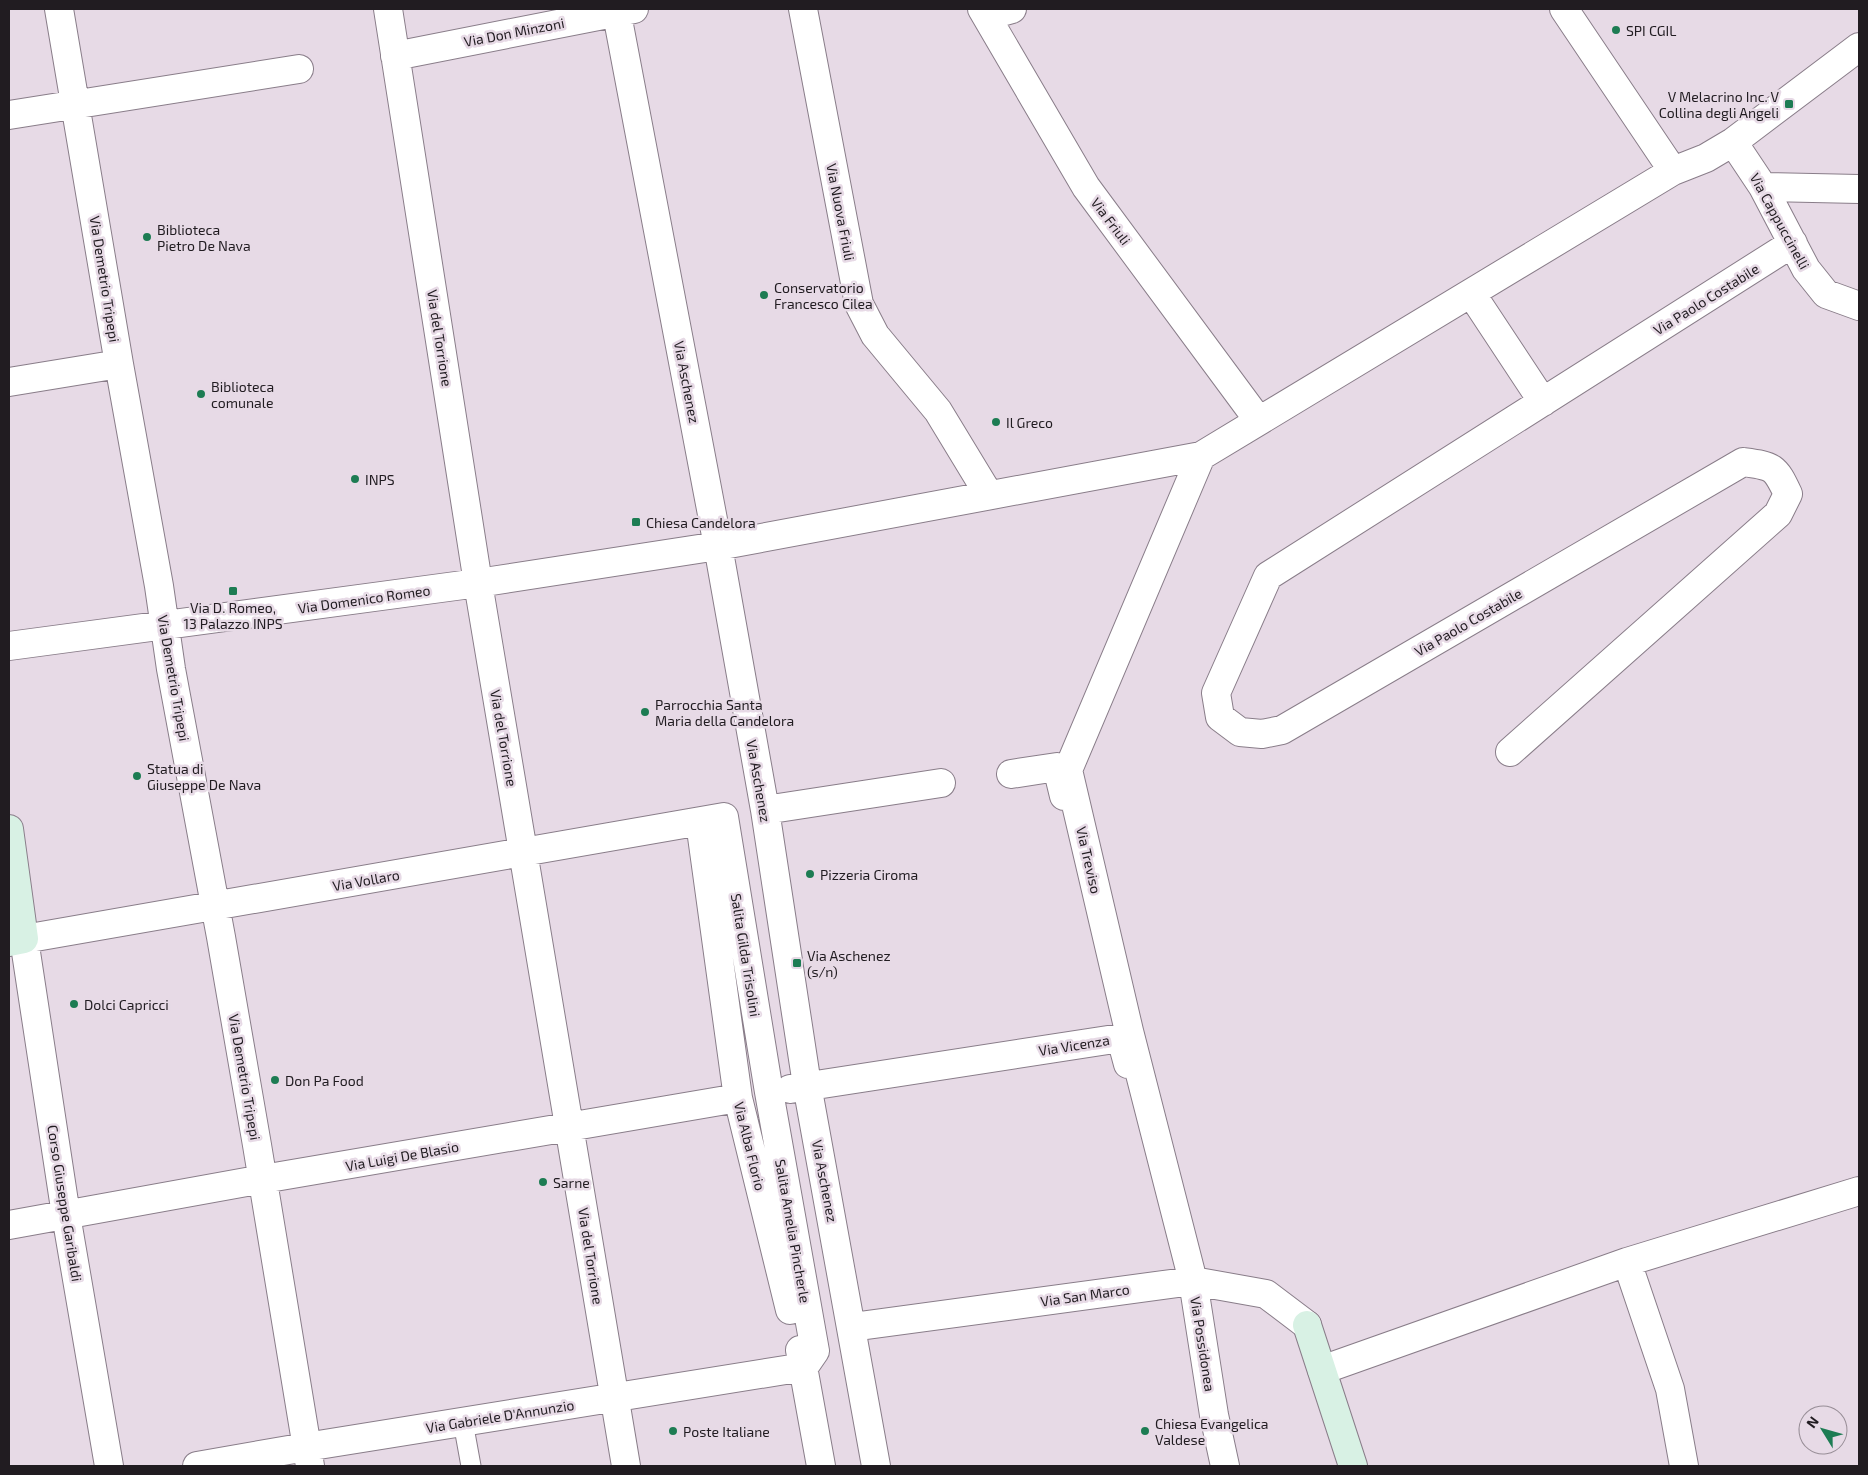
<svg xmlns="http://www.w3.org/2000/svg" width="1868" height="1475" viewBox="0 0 1868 1475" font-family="'Exo 2',sans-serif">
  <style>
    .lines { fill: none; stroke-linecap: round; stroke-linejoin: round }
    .lane-casing { stroke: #897d89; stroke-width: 21 }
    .street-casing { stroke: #897d89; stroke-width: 30 }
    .secondary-casing { stroke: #897d89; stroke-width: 30 }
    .lane { stroke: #fff; stroke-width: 19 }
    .street { stroke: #fff; stroke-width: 28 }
    .secondary { stroke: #d8f1e4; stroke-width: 28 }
    .poi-dot { fill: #1d7c53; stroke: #e7dae6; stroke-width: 2 }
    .labels { text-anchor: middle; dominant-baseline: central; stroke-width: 5; stroke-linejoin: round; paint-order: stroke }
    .poi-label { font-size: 14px; fill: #211c21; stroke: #e7dae6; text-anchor: start }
    .street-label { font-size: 14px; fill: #211c21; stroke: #e7dae6 }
  </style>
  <rect width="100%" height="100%" fill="#e7dae6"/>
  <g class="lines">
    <g class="lane-casing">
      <path id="lane" d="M 463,1422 L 471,1466"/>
    </g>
    <g class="street-casing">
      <path id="street" d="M 59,9 L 119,364 L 159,586 L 171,669 L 221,937 L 257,1145 L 310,1466
        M 388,9 L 478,583 L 626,1466
        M 616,9 L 718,546 L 765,810 L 807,1085 L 876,1466
        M 803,9 L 859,304 L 875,335 L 938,411 L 989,495
        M 982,9 L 1086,187 L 1259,421
        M 1564,9 L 1673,171
        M 987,16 L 1012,9
        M 395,56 L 634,9
        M 9,115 L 299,69
        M 1733,142 L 1763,187 L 1806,269 L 1826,294 L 1859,306
        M 1763,187 L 1859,189
        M 1471,293 L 1543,402
        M 9,382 L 119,364
        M 1201,456 L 1068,770 L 1129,1031 L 1193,1281 L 1214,1415 L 1225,1466
        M 9,646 L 478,583 L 718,546 L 1201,456 L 1673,171 L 1706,158 L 1733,142 L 1859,47
        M 1510,752 L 1778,514 L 1788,494 C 1775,466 1773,466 1743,462 L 1282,730 L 1262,734 L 1240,732 L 1220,717 L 1216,693 L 1268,576 L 1793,243
        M 1011,774 L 1057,767 L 1064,796
        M 765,810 L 941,783
        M 700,822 L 738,1098 L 790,1310
        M 790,1089 L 1121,1038 L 1128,1064
        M 9,1225 L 263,1179 L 738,1098
        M 1627,1262 L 1670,1389 L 1684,1466
        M 852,1327 L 1193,1281 L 1266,1294 L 1307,1325
        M 800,1350 L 821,1466
        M 1322,1370 L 1627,1262 L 1859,1191
        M 109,1466 L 66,1215 L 24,939 L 724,817 L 769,1092 L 815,1351 L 804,1367
        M 197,1466 L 306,1447 L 804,1367"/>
    </g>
    <g class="secondary-casing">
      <path id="secondary" d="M 9,829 L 24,939 L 9,942
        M 1307,1325 L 1353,1466"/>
    </g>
    <use href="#lane" class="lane"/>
    <use href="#street" class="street"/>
    <use href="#secondary" class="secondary"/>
  </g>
  <g class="poi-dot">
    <circle cx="1616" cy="30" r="5"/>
    <rect x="1784" y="99" width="10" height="10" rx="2.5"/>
    <circle cx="147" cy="237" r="5"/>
    <circle cx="764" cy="295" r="5"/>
    <circle cx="201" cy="394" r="5"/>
    <circle cx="996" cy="422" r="5"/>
    <circle cx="355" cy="479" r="5"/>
    <rect x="631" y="517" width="10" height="10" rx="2.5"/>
    <rect x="228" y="586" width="10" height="10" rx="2.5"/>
    <circle cx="645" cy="712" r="5"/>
    <circle cx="137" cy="776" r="5"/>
    <circle cx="810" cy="874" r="5"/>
    <rect x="792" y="958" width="10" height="10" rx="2.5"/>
    <circle cx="74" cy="1004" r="5"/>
    <circle cx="275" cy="1080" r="5"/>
    <circle cx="543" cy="1182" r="5"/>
    <circle cx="673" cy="1431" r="5"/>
    <circle cx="1145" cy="1431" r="5"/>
  </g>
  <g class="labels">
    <g class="poi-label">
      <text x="1626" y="30">SPI CGIL</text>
      <text x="1779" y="96" text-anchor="end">V Melacrino Inc. V<tspan x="1779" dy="16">Collina degli Angeli</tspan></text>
      <text x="157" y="229">Biblioteca<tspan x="157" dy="16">Pietro De Nava</tspan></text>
      <text x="774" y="287">Conservatorio<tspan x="774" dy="16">Francesco Cilea</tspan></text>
      <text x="211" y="386">Biblioteca<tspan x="211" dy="16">comunale</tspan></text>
      <text x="1006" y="422">Il Greco</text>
      <text x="365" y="479">INPS</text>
      <text x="646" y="522">Chiesa Candelora</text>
      <text x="233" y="607" text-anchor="middle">Via D. Romeo,<tspan x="233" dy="16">13 Palazzo INPS</tspan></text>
      <text x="655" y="704">Parrocchia Santa<tspan x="655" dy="16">Maria della Candelora</tspan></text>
      <text x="147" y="768">Statua di<tspan x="147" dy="16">Giuseppe De Nava</tspan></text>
      <text x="820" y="874">Pizzeria Ciroma</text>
      <text x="807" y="955">Via Aschenez<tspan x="807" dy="16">(s/n)</tspan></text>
      <text x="84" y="1004">Dolci Capricci</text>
      <text x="285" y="1080">Don Pa Food</text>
      <text x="553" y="1182">Sarne</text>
      <text x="1155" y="1423">Chiesa Evangelica<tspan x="1155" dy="16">Valdese</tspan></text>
      <text x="683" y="1431">Poste Italiane</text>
    </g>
    <g class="street-label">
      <text transform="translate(514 32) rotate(-11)">Via Don Minzoni</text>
      <text transform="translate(841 212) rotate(79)">Via Nuova Friuli</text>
      <text transform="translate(1111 221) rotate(53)">Via Friuli</text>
      <text transform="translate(1780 221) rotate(61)">Via Cappuccinelli</text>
      <text transform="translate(105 279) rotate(81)">Via Demetrio Tripepi</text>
      <text transform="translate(1706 299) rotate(-32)">Via Paolo Costabile</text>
      <text transform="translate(440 338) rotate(81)">Via del Torrione</text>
      <text transform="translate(687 382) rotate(79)">Via Aschenez</text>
      <text transform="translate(364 599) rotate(-8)">Via Domenico Romeo</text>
      <text transform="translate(1468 622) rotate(-30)">Via Paolo Costabile</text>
      <text transform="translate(174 678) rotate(80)">Via Demetrio Tripepi</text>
      <text transform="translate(504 738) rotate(80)">Via del Torrione</text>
      <text transform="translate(759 781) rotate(80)">Via Aschenez</text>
      <text transform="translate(1089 860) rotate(77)">Via Treviso</text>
      <text transform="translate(366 880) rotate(-10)">Via Vollaro</text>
      <text transform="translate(746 955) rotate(81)">Salita Gilda Trisolini</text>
      <text transform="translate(1074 1045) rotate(-9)">Via Vicenza</text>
      <text transform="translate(245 1077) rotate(80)">Via Demetrio Tripepi</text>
      <text transform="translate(750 1146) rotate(76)">Via Alba Florio</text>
      <text transform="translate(402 1156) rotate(-10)">Via Luigi De Blasio</text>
      <text transform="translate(825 1181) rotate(79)">Via Aschenez</text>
      <text transform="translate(65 1203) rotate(81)">Corso Giuseppe Garibaldi</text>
      <text transform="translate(793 1231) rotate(80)">Salita Amelia Pincherle</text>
      <text transform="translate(591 1256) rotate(81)">Via del Torrione</text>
      <text transform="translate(1085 1295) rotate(-8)">Via San Marco</text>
      <text transform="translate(1203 1344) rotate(81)">Via Possidonea</text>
      <text transform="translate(500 1416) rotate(-9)">Via Gabriele D'Annunzio</text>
    </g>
  </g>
  <rect width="1868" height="1475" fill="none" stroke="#211c21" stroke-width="20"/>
  <g transform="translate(1823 1430) rotate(307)"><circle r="24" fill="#e7dae6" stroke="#988e97"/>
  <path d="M0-4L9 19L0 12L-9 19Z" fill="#1d7c53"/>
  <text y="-8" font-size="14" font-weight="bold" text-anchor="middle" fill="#211c21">N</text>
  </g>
</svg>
